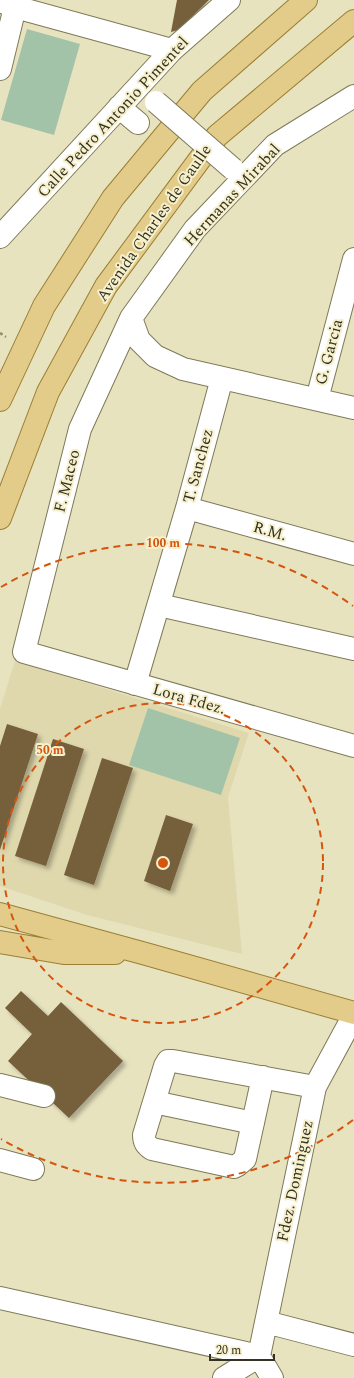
<svg xmlns="http://www.w3.org/2000/svg" width="354" height="1378" viewBox="0 0 354 1378" font-family="Spectral,serif">
  <style>
    .built { fill: #dfd8ad }
    .green { fill: #a3c3a8 }
    .building { fill: #765f3a; filter: url(#shadow) }
    .lines { fill: none; stroke-linecap: round; stroke-linejoin: round }
    .minor-casing { stroke: #7e7958; stroke-width: 24 }
    .major-casing { stroke: #9a7f34; stroke-width: 24 }
    .path { stroke: #8e8b72; stroke-width: 2.5; stroke-dasharray: 3 3; stroke-linecap: butt }
    .minor { stroke: #fff; stroke-width: 22 }
    .major { stroke: #e3cb8a; stroke-width: 22 }
    .minor-bridge-casing { stroke: #7e7958; stroke-width: 24; stroke-linecap: butt }
    .minor-bridge { stroke: #fff; stroke-width: 22 }
    .ring { fill: none; stroke: #d6550e; stroke-width: 2; stroke-dasharray: 7 5 }
    .labels { text-anchor: middle; dominant-baseline: central; stroke-width: 4; stroke-linejoin: round; paint-order: stroke }
    .street-label { font-size: 16px; fill: #343224; stroke: #f6f0cc }
    .centre { fill: #d6550e; stroke: #f6f0cc; stroke-width: 2 }
    .ring-label { font-size: 12px; text-anchor: middle; font-weight: bold; fill: #d6550e; stroke: #f6f0cc; stroke-width: 4; stroke-linejoin: round; paint-order: stroke }
  </style>
  <defs>
    <filter id="shadow"><feDropShadow dx="3.5" dy="3.5" stdDeviation="2" flood-color="#0004"/></filter>
  </defs>
  <rect width="100%" height="100%" fill="#e8e3bf"/>
  <path class="built" d="M 15,661 L 249,733 L 228,797 L 242,954 L 87,915 L 0,886 L 0,709 Z"/>
  <path class="green" d="M 27,29 L 80,44 L 54,135 L 1,120 Z
    M 148,708 L 240,738 L 221,795 L 129,765 Z"/>
  <path class="building" d="M 177,0 L 209,0 L 178,30 L 171,32 Z
    M 7,724 L 38,734 L 0,850 L 0,746 Z
    M 53,739 L 84,749 L 46,866 L 15,856 Z
    M 102,758 L 133,768 L 94,885 L 64,875 Z
    M 166,815 L 193,824 L 170,891 L 144,881 Z
    M 21,991 L 48,1016 L 61,1002 L 123,1061 L 69,1118 L 8,1061 L 32,1034 L 5,1008 Z"/>
  <g class="lines">
    <g class="minor-casing">
      <path id="minor" d="M 0,1 L 15,7 L 172,50
        M 0,69 L 15,7
        M 354,96 L 275,145 L 195,229 L 131,318 L 80,429 L 24,652 L 354,746
        M 119,107 L 138,123
        M 0,237 L 172,50 L 229,0
        M 131,318 L 139,340 L 155,356 L 183,369 L 354,408
        M 317,399 L 354,259
        M 187,508 L 354,554
        M 159,605 L 354,649
        M 135,684 L 187,508 L 222,378
        M 263,1077 L 245,1159 L 238,1165 L 234,1167 L 152,1149 C 146,1145 144,1142 144,1135 L 165,1066 L 168,1061 L 173,1061 L 315,1087
        M 0,1085 L 44,1096
        M 154,1102 L 253,1123
        M 0,1160 L 33,1169
        M 0,1298 L 259,1356
        M 266,1322 L 354,1345
        M 259,1356 L 315,1087 L 354,1015
        M 259,1356 L 272,1378
        M 224,1378 L 259,1356"/>
    </g>
    <g class="major-casing">
      <path id="major" d="M 0,400 L 44,306 L 113,198 L 202,91 L 306,0
        M 0,518 L 48,392 L 106,286 L 217,136 L 354,21
        M 0,914 L 146,954 L 354,1013
        M 0,942 L 64,953 L 115,953"/>
    </g>
    <path class="path" d="M 0,333 L 6,337"/>
    <use href="#minor" class="minor"/>
    <use href="#major" class="major"/>
    <g class="minor-bridge-casing">
      <path id="minor-bridge" d="M 156,102 L 233,169"/>
    </g>
    <use href="#minor-bridge" class="minor-bridge"/>
  </g>
  <g class="ring">
    <circle cx="163" cy="863" r="160"/>
    <path d="M353 1120A320 320 0 0 1 1 1139M1 587A320 320 0 0 1 353 606"/>
  </g>
  <g class="labels">
    <g class="street-label">
      <text transform="translate(113 117) rotate(-47)">Calle Pedro Antonio Pimentel</text>
      <text transform="translate(232 195) rotate(-47)">Hermanas Mirabal</text>
      <text transform="translate(154 223) rotate(-55)">Avenida Charles de Gaulle</text>
      <text transform="translate(329 352) rotate(-75)">G. Garcia</text>
      <text transform="translate(198 466) rotate(-75)">T. Sanchez</text>
      <text transform="translate(67 481) rotate(-76)">F. Maceo</text>
      <text transform="translate(270 531) rotate(16)">R.M.</text>
      <text transform="translate(189 699) rotate(16)">Lora Fdez.</text>
      <text transform="translate(295 1181) rotate(-78)">Fdez. Dominguez</text>
    </g>
  </g>
  <circle cx="163" cy="863" r="6" class="centre"/>
  <g class="ring-label">
    <text x="163" y="547">100 m</text>
    <text x="50" y="754">50 m</text>
  </g>
  <path d="M210 1354v6h64v-6" fill="none" stroke="#343224" stroke-width="2"/>
  <text x="216" y="1354" font-size="12" fill="#343224" stroke="#f6f0cc" stroke-width="3" paint-order="stroke">20 m</text>
</svg>
